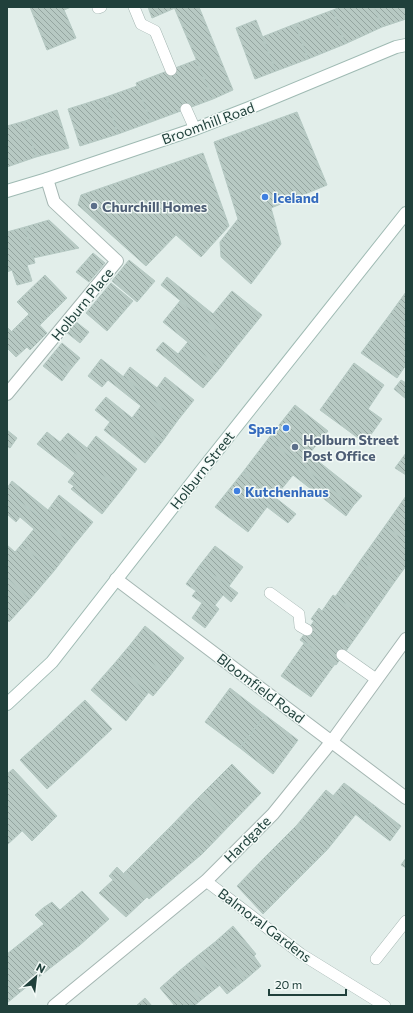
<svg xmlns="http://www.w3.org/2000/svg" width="413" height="1013" viewBox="0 0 413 1013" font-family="Commissioner,sans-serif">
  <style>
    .building { fill: url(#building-back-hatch); stroke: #b4c8c2 }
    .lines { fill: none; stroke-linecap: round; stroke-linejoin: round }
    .lane-casing { stroke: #a4b6b2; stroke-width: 12 }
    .street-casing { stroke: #a4b6b2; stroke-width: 14 }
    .secondary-casing { stroke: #9fbab3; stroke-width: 14 }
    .lane { stroke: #fff; stroke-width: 11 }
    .street { stroke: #fff; stroke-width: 12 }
    .secondary { stroke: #fff; stroke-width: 12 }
    .shop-dot { fill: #3f7fe0; stroke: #f3faf7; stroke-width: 1.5 }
    .service-dot { fill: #5c6f8a; stroke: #f3faf7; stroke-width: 1.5 }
    .labels { text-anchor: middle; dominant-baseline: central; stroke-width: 3; stroke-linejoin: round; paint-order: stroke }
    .street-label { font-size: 14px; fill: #20403b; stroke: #f3faf7 }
    .shop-label { font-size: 14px; font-weight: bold; fill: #366cbe; stroke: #f3faf7; text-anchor: start }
    .service-label { font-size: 14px; font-weight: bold; fill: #4e5e75; stroke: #f3faf7; text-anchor: start }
  </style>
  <defs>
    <pattern id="building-back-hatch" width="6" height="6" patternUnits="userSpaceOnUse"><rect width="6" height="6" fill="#b7c9c3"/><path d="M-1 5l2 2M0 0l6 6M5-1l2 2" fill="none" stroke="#94a5a0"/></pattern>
  </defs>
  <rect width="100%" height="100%" fill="#e2eeea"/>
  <path class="building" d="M 30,7 L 71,7 L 64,10 L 76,38 L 47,50 Z
    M 148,7 L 174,7 L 175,8 L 152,18 Z
    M 174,7 L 199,7 L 233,90 L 213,99 Z
    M 340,7 L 374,7 L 382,27 L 345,44 L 333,10 Z
    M 374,7 L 406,7 L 406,19 L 382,27 Z
    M 333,10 L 345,44 L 308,59 L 295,24 Z
    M 256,20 L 276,71 L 255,79 L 236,28 Z
    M 295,24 L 308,59 L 276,71 L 262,37 Z
    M 196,60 L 213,99 L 151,122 L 136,83 Z
    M 137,86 L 151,122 L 118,134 L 106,97 Z
    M 106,97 L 118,134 L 80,146 L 68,109 Z
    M 57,110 L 69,148 L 36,157 L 25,121 Z
    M 297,112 L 327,185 L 271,208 L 281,244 L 251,284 L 221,257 L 220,242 L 238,219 L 214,142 Z
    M 25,121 L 36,157 L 7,167 L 7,126 Z
    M 203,153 L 229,226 L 201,257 L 176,235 L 146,266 L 78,205 L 81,195 Z
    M 49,220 L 79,248 L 33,258 L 25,227 Z
    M 25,227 L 35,263 L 27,265 L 32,281 L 17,285 L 12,270 L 7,272 L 7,232 Z
    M 93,253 L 105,263 L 89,282 L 76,272 Z
    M 129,260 L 155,281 L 137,302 L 112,281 Z
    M 45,275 L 67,298 L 40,325 L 17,302 Z
    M 167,277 L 213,314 L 232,291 L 262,315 L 237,346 L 161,285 Z
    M 111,283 L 133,301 L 107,331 L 86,313 Z
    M 406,292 L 406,329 L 388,317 Z
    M 180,301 L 237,346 L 220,368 L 163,322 Z
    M 29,314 L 47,333 L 30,350 L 11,332 Z
    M 388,317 L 406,329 L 406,365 L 397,378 L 361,353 Z
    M 75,321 L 89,332 L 80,343 L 66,332 Z
    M 8,328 L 27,347 L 16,357 L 7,348 L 7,329 Z
    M 163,342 L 178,354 L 188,342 L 220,368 L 203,388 L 156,350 Z
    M 62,343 L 80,358 L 70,370 L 52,355 Z
    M 52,355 L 70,370 L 62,381 L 43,366 Z
    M 101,359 L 178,420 L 162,442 L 132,418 L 141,406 L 108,380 L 102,387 L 88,376 Z
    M 354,363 L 384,385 L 368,409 L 382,419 L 365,443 L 320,410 Z
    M 130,367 L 157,388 L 165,377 L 194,400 L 178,420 L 123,377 Z
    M 401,380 L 406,383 L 406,399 L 394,389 Z
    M 106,397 L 162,442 L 145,463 L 104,430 L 110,422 L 95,410 Z
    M 295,405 L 328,431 L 309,454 L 362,496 L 353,506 L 268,439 Z
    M 7,430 L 17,438 L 10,448 L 7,446 Z
    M 47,432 L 121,490 L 102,514 L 71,489 L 74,486 L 68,482 L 75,473 L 37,444 Z
    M 68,433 L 87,448 L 96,436 L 137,469 L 121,490 L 60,442 Z
    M 268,439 L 353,506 L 346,516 L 293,475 L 275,497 L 243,472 Z
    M 406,453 L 406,475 L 395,468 Z
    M 243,472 L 296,514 L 288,523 L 267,507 L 248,532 L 215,507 Z
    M 12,481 L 48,510 L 59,495 L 93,522 L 74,545 L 7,491 L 7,488 Z
    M 7,491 L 74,545 L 54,571 L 21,545 L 34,529 L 20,517 L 16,522 L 7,514 Z
    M 406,496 L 406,541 L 385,526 Z
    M 385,526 L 406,541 L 406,566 L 393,584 L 360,561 Z
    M 7,545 L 15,552 L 21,545 L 54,571 L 30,599 L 7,578 Z
    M 215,546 L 243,567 L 229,586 L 200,565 Z
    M 360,561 L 393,584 L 368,620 L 335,597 Z
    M 200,565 L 238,593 L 231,602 L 223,595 L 215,605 L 219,609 L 205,628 L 192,618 L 202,603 L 192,596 L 196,591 L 186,584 Z
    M 7,578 L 30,599 L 9,622 L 7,620 Z
    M 333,595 L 368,620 L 336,665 L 300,640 L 314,621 L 311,619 L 319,608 L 322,611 Z
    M 145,626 L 184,658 L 169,677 L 130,645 Z
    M 305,642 L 335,664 L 311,697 L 281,676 Z
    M 130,645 L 169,677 L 153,696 L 114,664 Z
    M 114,664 L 149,692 L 126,721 L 91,690 Z
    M 230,688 L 265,715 L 240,748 L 205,722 Z
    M 85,700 L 112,729 L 79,760 L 52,731 Z
    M 265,715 L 298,740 L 273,774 L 240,748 Z
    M 52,731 L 79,760 L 47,789 L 20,760 Z
    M 232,764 L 261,793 L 231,824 L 201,795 Z
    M 13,769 L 57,816 L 32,841 L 7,815 L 7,774 Z
    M 344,783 L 375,806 L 364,821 L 333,796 Z
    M 326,790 L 356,814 L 327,850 L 297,825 Z
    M 201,795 L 231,824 L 202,854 L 173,824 Z
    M 375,806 L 401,826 L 390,841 L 364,821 Z
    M 7,815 L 22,831 L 7,845 Z
    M 173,824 L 202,854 L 169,882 L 143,854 Z
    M 297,825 L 327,850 L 294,883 L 266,856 Z
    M 143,854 L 169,882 L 149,899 L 124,873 Z
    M 266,856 L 294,883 L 263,914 L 237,886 Z
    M 406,858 L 406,868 L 401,865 Z
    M 117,867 L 147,897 L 126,917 L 99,893 L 113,880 L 109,876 Z
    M 82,891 L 109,919 L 80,945 L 43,908 L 52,902 L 60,910 Z
    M 43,908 L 80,945 L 49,969 L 22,942 L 44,924 L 35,915 Z
    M 233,926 L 256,954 L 254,956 L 261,966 L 246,979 L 215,942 Z
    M 22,942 L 49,969 L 19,993 L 7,982 L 7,954 Z
    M 215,942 L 246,979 L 227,994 L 196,957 Z
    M 196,957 L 220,985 L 201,1000 L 178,972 Z
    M 178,972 L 201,1000 L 194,1006 L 175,1006 L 160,988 Z
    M 7,982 L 19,993 L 7,1003 Z
    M 145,998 L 152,1006 L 136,1006 Z"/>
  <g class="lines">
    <g class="lane-casing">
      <path id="lane" d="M 134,7 L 141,24 L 155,31 L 171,70
        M 98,8 L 101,7
        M 186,109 L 195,129
        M 270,593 L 299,614 L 300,626 L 307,630
        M 342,655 L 376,679
        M 206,881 L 301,954 L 385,1006
        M 376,959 L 406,921"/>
    </g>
    <g class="street-casing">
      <path id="street" d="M 7,394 L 117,261 L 54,202 L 47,179
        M 116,579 L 406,798
        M 54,1006 L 206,881 L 273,814 L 332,741 L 406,639"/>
    </g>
    <g class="secondary-casing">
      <path id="secondary" d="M 7,191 L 47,179 L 195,129 L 254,106 L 396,47 L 406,45
        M 7,704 L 52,662 L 205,466 L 406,213"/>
    </g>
    <use href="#lane" class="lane"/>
    <use href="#street" class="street"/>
    <use href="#secondary" class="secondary"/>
  </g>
  <g class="shop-dot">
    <circle cx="265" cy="197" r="4"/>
    <circle cx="286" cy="428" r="4"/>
    <circle cx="237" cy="491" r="4"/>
  </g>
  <g class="service-dot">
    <circle cx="94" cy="206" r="4"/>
    <circle cx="295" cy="447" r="4"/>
  </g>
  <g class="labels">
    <g class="street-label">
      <text transform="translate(208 123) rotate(-20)">Broomhill Road</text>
      <text transform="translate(82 304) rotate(-51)">Holburn Place</text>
      <text transform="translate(202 470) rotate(-52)">Holburn Street</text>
      <text transform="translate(261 688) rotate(37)">Bloomfield Road</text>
      <text transform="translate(247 839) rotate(-45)">Hardgate</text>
      <text transform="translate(265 925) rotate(37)">Balmoral Gardens</text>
    </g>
    <g class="shop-label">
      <text x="273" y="197">Iceland</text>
      <text x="278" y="428" text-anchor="end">Spar</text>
      <text x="245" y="491">Kutchenhaus</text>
    </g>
    <g class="service-label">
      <text x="102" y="206">Churchill Homes</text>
      <text x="303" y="439">Holburn Street<tspan x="303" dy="16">Post Office</tspan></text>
    </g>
  </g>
  <rect width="413" height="1013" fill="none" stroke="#20403b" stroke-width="16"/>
  <g transform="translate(36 977) rotate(28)" stroke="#f3faf7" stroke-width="3" paint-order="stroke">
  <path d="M0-3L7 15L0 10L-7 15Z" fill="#20403b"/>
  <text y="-6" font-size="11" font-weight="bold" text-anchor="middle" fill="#20403b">N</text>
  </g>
  <path d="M269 989v6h77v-6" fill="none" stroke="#20403b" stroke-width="2"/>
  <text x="275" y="989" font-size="12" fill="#20403b" stroke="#f3faf7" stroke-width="3" paint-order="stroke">20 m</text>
</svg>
